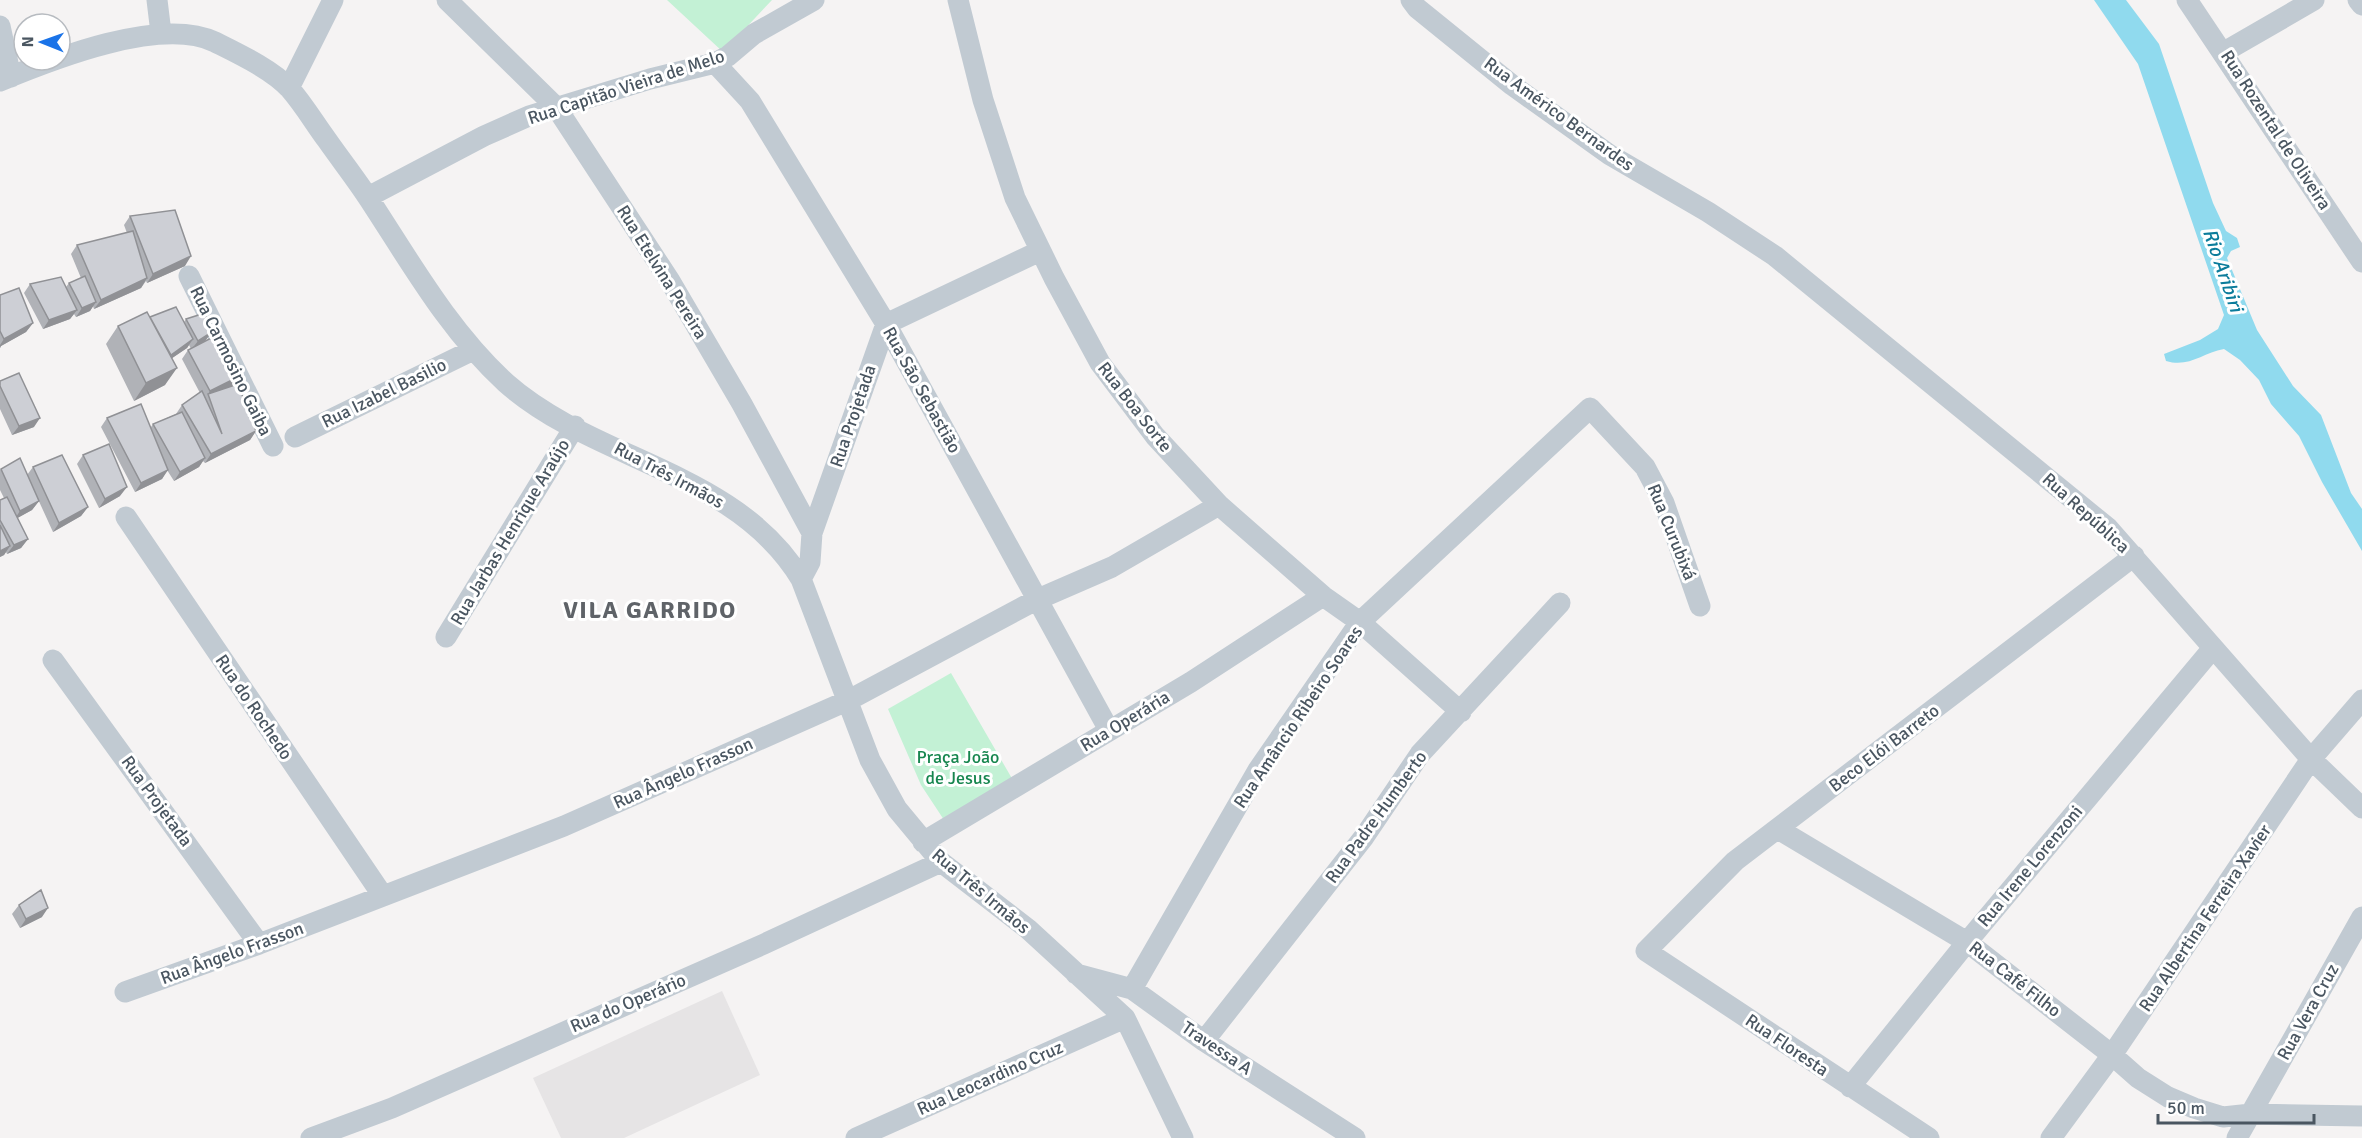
<svg xmlns="http://www.w3.org/2000/svg" width="2362" height="1138" viewBox="0 0 2362 1138" font-family="Signika,sans-serif">
  <style>
    .education { fill: #e6e4e5 }
    .green { fill: #c3f1d5 }
    .water { fill: #90daee }
    .lines { fill: none; stroke-linecap: round; stroke-linejoin: round }
    .minor { stroke: #c1cad2; stroke-width: 21 }
    .wall { fill: #b0b2b7 }
    .shaded-wall { fill: #909195 }
    .building { fill: #cdcfd5; stroke: #909195; stroke-width: 1.5 }
    .labels { text-anchor: middle; dominant-baseline: central; stroke-width: 6; stroke-linejoin: round; paint-order: stroke }
    .street-label { font-size: 18px; fill: #4a5661; stroke: #fff }
    .park-label { font-size: 18px; fill: #17864f; stroke: #fff }
    .water-label { font-size: 20px; font-style: italic; fill: #0c7c9b; stroke: #fff }
    .district-label { font-size: 24px; font-weight: bold; letter-spacing: 1.5px; fill: #5f6368; stroke: #fff }
  </style>
  <rect width="100%" height="100%" fill="#f5f3f3"/>
  <path class="education" d="M 722,991 L 760,1075 L 624,1138 L 561,1138 L 533,1078 Z"/>
  <path class="green" d="M 667,0 L 772,0 L 723,52 Z
    M 951,673 L 1014,782 L 946,823 L 921,785 L 888,709 Z"/>
  <path class="water" d="M 2094,0 L 2126,0 L 2159,44 L 2213,203 L 2226,231 L 2237,238 L 2240,247 L 2231,251 L 2227,258 L 2257,330 L 2293,386 L 2321,415 L 2351,493 L 2362,509 L 2362,551 L 2322,482 L 2299,436 L 2271,404 L 2259,380 L 2240,360 L 2224,349 C 2202,353 2189,368 2166,361 L 2164,354 L 2200,340 L 2218,329 L 2224,315 L 2138,64 Z"/>
  <g class="lines">
    <path class="minor" d="M 157,0 L 161,33
      M 447,0 L 556,107 L 670,281 L 742,404 L 812,533 L 810,562 L 801,579
      M 958,0 L 983,100 L 1015,198 L 1054,278 L 1100,363 L 1155,436 L 1219,505 L 1323,596 L 1360,622 L 1461,712
      M 1411,0 L 1417,8 L 1512,85 L 1610,155 L 1708,212 L 1775,256 L 2108,528 L 2311,759 L 2362,808
      M 2187,0 L 2362,262
      M 2358,0 L 2362,5
      M 0,26 L 11,77
      M 2224,52 L 2314,0
      M 715,63 L 750,101 L 886,324 L 1109,730
      M 0,81 C 53,59 161,16 215,42 C 239,54 273,70 290,89 C 304,105 315,124 327,140 C 341,160 356,179 369,199 C 411,263 449,331 506,383 C 594,461 736,471 801,579 L 870,760 L 897,809 L 941,862 L 1028,929 L 1125,1018 L 1183,1138
      M 289,88 L 333,0
      M 368,197 L 484,136 L 529,116 L 650,79 L 715,63 L 728,56 L 754,34 L 814,0
      M 189,276 L 273,446
      M 295,437 L 473,350
      M 126,517 L 383,896
      M 812,533 L 886,324 L 1040,251
      M 446,637 L 575,426
      M 53,660 L 259,944
      M 1778,829 L 1967,942 L 2112,1055 L 2138,1078 L 2168,1097 L 2194,1108 L 2223,1117 L 2251,1114 L 2362,1116
      M 923,842 L 1191,682 L 1323,596
      M 1076,974 L 1132,989 L 1204,1041 L 1355,1138
      M 1132,989 L 1258,770 L 1360,622 L 1590,408 L 1645,467 L 1664,503 L 1700,606
      M 125,992 L 259,944 L 564,826 L 849,700 L 1036,600 L 1112,567 L 1219,505
      M 1204,1041 L 1364,837 L 1420,754 L 1560,603
      M 1850,1087 L 1967,942 L 2213,648
      M 311,1138 L 392,1108 L 764,944 L 941,862
      M 856,1138 L 1125,1018
      M 1929,1138 L 1646,951 L 1735,861 L 2134,556
      M 2051,1138 L 2112,1055 L 2311,759 L 2362,700
      M 2237,1138 L 2362,917"/>
  </g>
  <path class="wall" d="M 130,216 L 185,266 L 147,283 L 146,281 L 141,288 L 94,309 L 93,306 L 90,311 L 76,317 L 74,314 L 70,319 L 43,329 L 24,293 L 30,284 L 66,287 L 69,283 L 81,278 L 71,254 L 77,245 L 127,233 L 124,225 Z
    M 0,295 L 33,323 L 26,332 L 1,346 L 0,348 Z
    M 150,317 L 184,322 L 186,319 L 212,332 L 205,341 L 238,377 L 232,386 L 256,431 L 250,440 L 205,463 L 203,461 L 199,467 L 174,481 L 167,470 L 162,479 L 135,492 L 101,427 L 107,418 L 151,427 L 153,424 L 176,414 L 182,405 L 200,393 L 182,359 L 188,350 L 191,349 L 189,345 L 187,348 L 172,358 L 165,385 L 134,401 L 106,344 L 118,326 Z
    M 0,381 L 34,427 L 12,435 L 0,409 Z
    M 83,455 L 120,496 L 99,508 L 77,464 Z
    M 33,467 L 88,507 L 81,516 L 53,532 L 37,497 L 39,501 L 32,510 L 17,518 L 28,539 L 21,548 L 7,554 L 6,552 L 4,555 L 0,557 L 0,500 L 4,498 L 0,490 L 0,470 L 1,469 L 27,475 Z
    M 19,905 L 42,917 L 20,928 L 12,914 Z"/>
  <path class="shaded-wall" d="M 191,256 L 185,266 L 147,283 L 153,274 Z
    M 147,278 L 141,288 L 94,309 L 101,300 Z
    M 96,302 L 90,311 L 76,317 L 82,308 Z
    M 77,310 L 70,319 L 43,329 L 49,320 Z
    M 33,323 L 26,332 L 1,346 L 0,348 L 0,345 L 4,339 Z
    M 212,332 L 205,341 L 191,350 L 198,341 Z
    M 193,339 L 187,348 L 162,365 L 169,356 Z
    M 177,368 L 165,385 L 134,401 L 146,383 Z
    M 238,377 L 232,386 L 208,394 L 204,400 L 210,391 Z
    M 40,418 L 34,427 L 12,435 L 19,426 Z
    M 256,431 L 250,440 L 205,463 L 211,454 Z
    M 205,458 L 199,467 L 174,481 L 180,472 Z
    M 168,470 L 162,479 L 135,492 L 141,483 Z
    M 127,487 L 120,496 L 99,508 L 105,499 Z
    M 39,501 L 32,510 L 14,520 L 20,511 Z
    M 88,507 L 81,516 L 53,532 L 59,523 Z
    M 28,539 L 21,548 L 7,554 L 14,545 Z
    M 10,546 L 4,555 L 0,557 L 0,551 Z
    M 48,908 L 42,917 L 20,928 L 26,919 Z"/>
  <path class="building" d="M 175,210 L 191,256 L 153,274 L 130,216 Z
    M 133,231 L 147,278 L 101,300 L 77,245 Z
    M 85,276 L 96,302 L 82,308 L 69,283 Z
    M 61,277 L 77,310 L 49,320 L 30,284 Z
    M 19,288 L 33,323 L 4,339 L 0,331 L 0,295 Z
    M 176,307 L 193,339 L 171,355 L 150,317 Z
    M 147,312 L 177,368 L 146,383 L 118,326 Z
    M 205,313 L 212,332 L 198,341 L 186,319 Z
    M 215,336 L 238,377 L 210,391 L 188,350 Z
    M 19,373 L 40,418 L 19,426 L 0,386 L 0,381 Z
    M 238,384 L 256,431 L 211,454 L 182,405 L 202,391 L 222,434 L 208,394 Z
    M 141,404 L 168,470 L 141,483 L 107,418 Z
    M 182,412 L 205,458 L 180,472 L 153,424 Z
    M 109,444 L 127,487 L 105,499 L 83,455 Z
    M 62,455 L 88,507 L 59,523 L 33,467 Z
    M 20,458 L 39,501 L 20,511 L 1,469 Z
    M 7,497 L 28,539 L 14,545 L 0,520 L 0,500 Z
    M 0,525 L 10,546 L 0,551 Z
    M 41,890 L 48,908 L 26,919 L 19,905 Z"/>
  <g class="labels">
    <g class="street-label">
      <text transform="translate(626 87) rotate(-18)">Rua Capitão Vieira de Melo</text>
      <text transform="translate(1559 114) rotate(36)">Rua Américo Bernardes</text>
      <text transform="translate(2276 130) rotate(57)">Rua Rozental de Oliveira</text>
      <text transform="translate(662 272) rotate(58)">Rua Etelvina Pereira</text>
      <text transform="translate(231 361) rotate(64)">Rua Carmosino Gaiba</text>
      <text transform="translate(922 390) rotate(61)">Rua São Sebastião</text>
      <text transform="translate(384 393) rotate(-26)">Rua Izabel Basilio</text>
      <text transform="translate(1135 407) rotate(52)">Rua Boa Sorte</text>
      <text transform="translate(853 416) rotate(-71)">Rua Projetada</text>
      <text transform="translate(669 475) rotate(28)">Rua Três Irmãos</text>
      <text transform="translate(2086 513) rotate(42)">Rua República</text>
      <text transform="translate(510 532) rotate(-59)">Rua Jarbas Henrique Araújo</text>
      <text transform="translate(1672 532) rotate(68)">Rua Curubixá</text>
      <text transform="translate(254 707) rotate(56)">Rua do Rochedo</text>
      <text transform="translate(1298 717) rotate(-56)">Rua Amâncio Ribeiro Soares</text>
      <text transform="translate(1125 721) rotate(-31)">Rua Operária</text>
      <text transform="translate(1884 748) rotate(-37)">Beco Elói Barreto</text>
      <text transform="translate(683 773) rotate(-24)">Rua Ângelo Frasson</text>
      <text transform="translate(157 801) rotate(54)">Rua Projetada</text>
      <text transform="translate(1376 817) rotate(-54)">Rua Padre Humberto</text>
      <text transform="translate(2030 866) rotate(-50)">Rua Irene Lorenzoni</text>
      <text transform="translate(981 891) rotate(40)">Rua Três Irmãos</text>
      <text transform="translate(2205 918) rotate(-56)">Rua Albertina Ferreira Xavier</text>
      <text transform="translate(232 953) rotate(-20)">Rua Ângelo Frasson</text>
      <text transform="translate(2015 979) rotate(38)">Rua Café Filho</text>
      <text transform="translate(628 1003) rotate(-23)">Rua do Operário</text>
      <text transform="translate(2308 1012) rotate(-61)">Rua Vera Cruz</text>
      <text transform="translate(1787 1045) rotate(34)">Rua Floresta</text>
      <text transform="translate(1217 1048) rotate(34)">Travessa A</text>
      <text transform="translate(990 1078) rotate(-24)">Rua Leocardino Cruz</text>
    </g>
    <g class="park-label">
      <text x="958" y="757">Praça João<tspan x="958" dy="21">de Jesus</tspan></text>
    </g>
    <g class="water-label">
      <text transform="translate(2223 270) rotate(71)">Rio Aribiri</text>
    </g>
    <g class="district-label">
      <text x="650" y="610">VILA GARRIDO</text>
    </g>
  </g>
  <g transform="translate(42 42) rotate(271)"><circle r="28" fill="#ffffff" stroke="#b7bbc0" stroke-width="1.5"/>
  <path d="M0-4.5L10 22L0 15L-10 22Z" fill="#1a73e8"/>
  <text y="-9" font-size="16" font-weight="bold" text-anchor="middle" fill="#4a5661">N</text>
  </g>
  <path d="M2158 1114v9h156v-9" fill="none" stroke="#4a5661" stroke-width="3"/>
  <text x="2167" y="1114" font-size="18" fill="#4a5661" stroke="#ffffff" stroke-width="4.5" paint-order="stroke">50 m</text>
</svg>
